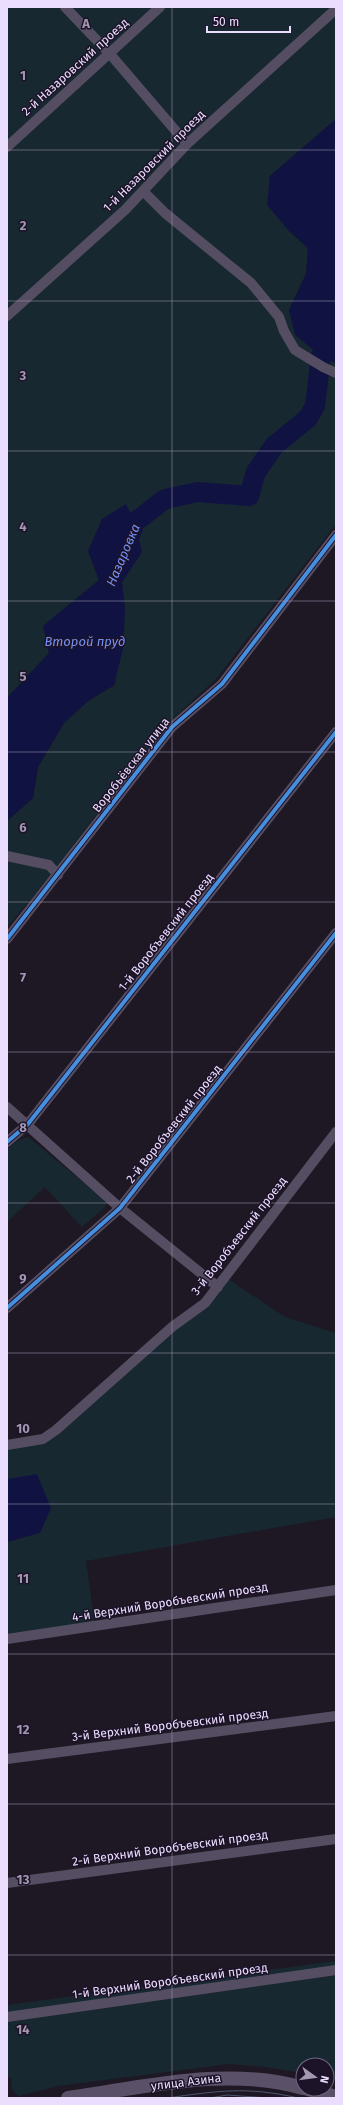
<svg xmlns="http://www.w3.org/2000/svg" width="343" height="2105" viewBox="0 0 343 2105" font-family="'Fira Sans',sans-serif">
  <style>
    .green { fill: #172830 }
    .water { fill: #101342 }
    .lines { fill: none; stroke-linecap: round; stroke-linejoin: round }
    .river { stroke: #101342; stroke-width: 20 }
    .street { stroke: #554e63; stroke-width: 10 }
    .secondary { stroke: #5a5169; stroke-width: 14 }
    .tram { stroke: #4f586e; stroke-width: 1 }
    .cycleway-casing { stroke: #1d1329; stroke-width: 6 }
    .cycleway { stroke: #468fdf; stroke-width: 4 }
    .grid { fill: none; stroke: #a398b1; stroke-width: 1; stroke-opacity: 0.55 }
    .labels { text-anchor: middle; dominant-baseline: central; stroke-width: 3; stroke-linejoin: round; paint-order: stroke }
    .street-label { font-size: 12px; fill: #eaddfd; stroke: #1d1329 }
    .water-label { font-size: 13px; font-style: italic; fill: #7391f5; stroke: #1d1329 }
    .grid-label { font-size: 13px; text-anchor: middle; font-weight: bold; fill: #a398b1; stroke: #1d1329; stroke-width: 3; stroke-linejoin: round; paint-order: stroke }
  </style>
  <rect width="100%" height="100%" fill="#1e1824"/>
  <path class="green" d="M 7,7 L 336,7 L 336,119 L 270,176 L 289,231 L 308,248 L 306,274 L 289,310 L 321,356 L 336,363 L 336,524 L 216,679 L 168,723 L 92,820 L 50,877 L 7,927 L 7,821 L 33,798 L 38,767 L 64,723 L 88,701 L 115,685 L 125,611 L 122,582 L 142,552 L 88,551 L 99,580 L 43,626 L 49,653 L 7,698 Z
    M 28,1137 L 107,1202 L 105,1207 L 82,1227 L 45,1187 L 7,1222 L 7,1149 L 19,1140 Z
    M 225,1277 L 285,1317 L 336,1333 L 336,1517 L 86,1561 L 95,1626 L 7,1639 L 7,1445 L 43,1439 L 205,1303 Z
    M 336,1961 L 336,2080 L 327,2078 L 327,2065 L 303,2065 L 303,2073 L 266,2067 L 229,2064 L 58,2086 L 19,2096 L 12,2090 L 11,2077 L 7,2078 L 7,2005 Z"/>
  <path class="water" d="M 336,119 L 336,363 L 321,356 L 295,335 L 289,310 L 306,274 L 308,248 L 289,231 L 267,205 L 270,176 Z
    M 126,504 L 135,522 L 142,552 L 122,582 L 125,611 L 123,649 L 114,685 L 88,701 L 64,723 L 38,767 L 33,798 L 7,821 L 7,698 L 49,653 L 43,626 L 99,580 L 88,551 L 102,519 Z
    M 37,1474 L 51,1508 L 40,1533 L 7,1542 L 7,1479 Z"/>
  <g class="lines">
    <path class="river" d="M 125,548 L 135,522 L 165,499 L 198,492 L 249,496 L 256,472 L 274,446 L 308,418 L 315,406 L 321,356 L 336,332"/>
    <path class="street" d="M 65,7 L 110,54 L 187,144
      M 7,147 L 160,7
      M 143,191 L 165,213 L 251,283 L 279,317 L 284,331 L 295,350 L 323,367 L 336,373
      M 7,316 L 125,210 L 187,144 L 336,9
      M 7,856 L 49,865 L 58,875
      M 7,939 L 172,727 L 222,684 L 336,535
      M 7,1107 L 120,1208 L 218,1287
      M 7,1142 L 28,1124 L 336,732
      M 7,1308 L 120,1208 L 336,933
      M 7,1445 L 43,1439 L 56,1430 L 172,1327 L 205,1303 L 336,1132
      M 7,1639 L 336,1590
      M 7,1759 L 336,1716
      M 7,1883 L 336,1839
      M 7,2017 L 336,1970"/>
    <path class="secondary" d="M 308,2089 L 336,2097
      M 68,2098 C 146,2087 226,2066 303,2088"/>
    <path class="tram" d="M 167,2098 C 217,2091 247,2086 298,2098
      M 210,2098 L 227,2095 L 268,2098"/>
    <g class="cycleway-casing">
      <path id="cycleway" d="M 7,939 L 172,727 L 222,684 L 336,535
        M 7,1142 L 28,1124 L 336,732
        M 7,1308 L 120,1208 L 336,933"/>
    </g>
    <use href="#cycleway" class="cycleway"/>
  </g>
  <path class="grid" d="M 172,7 L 172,2098M 7,150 L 336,150M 7,301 L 336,301M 7,451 L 336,451M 7,601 L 336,601M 7,752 L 336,752M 7,902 L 336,902M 7,1052 L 336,1052M 7,1203 L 336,1203M 7,1353 L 336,1353M 7,1504 L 336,1504M 7,1654 L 336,1654M 7,1804 L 336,1804M 7,1955 L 336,1955"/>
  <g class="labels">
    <g class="street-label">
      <text transform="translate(75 67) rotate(-42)">2-й Назаровский проезд</text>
      <text transform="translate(154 161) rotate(-45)">1-й Назаровский проезд</text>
      <text transform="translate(131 765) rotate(-52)">Воробьёвская улица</text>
      <text transform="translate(166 932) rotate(-52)">1-й Воробъевский проезд</text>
      <text transform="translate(174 1124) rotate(-52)">2-й Воробъевский проезд</text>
      <text transform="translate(239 1236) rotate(-52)">3-й Воробъевский проезд</text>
      <text transform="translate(170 1602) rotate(-9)">4-й Верхний Воробъевский проезд</text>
      <text transform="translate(170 1725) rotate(-7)">3-й Верхний Воробъевский проезд</text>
      <text transform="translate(170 1848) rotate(-8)">2-й Верхний Воробъевский проезд</text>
      <text transform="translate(170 1981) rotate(-8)">1-й Верхний Воробъевский проезд</text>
      <text transform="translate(186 2082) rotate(-7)">улица Азина</text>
    </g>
    <g class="water-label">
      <text transform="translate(123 555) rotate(-67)">Назаровка</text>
      <text x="85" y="641">Второй пруд</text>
    </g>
  </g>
  <g class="grid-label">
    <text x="86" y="28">A</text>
    <text x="23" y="80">1</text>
    <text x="23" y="230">2</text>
    <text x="23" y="380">3</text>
    <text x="23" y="531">4</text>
    <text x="23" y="681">5</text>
    <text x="23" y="832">6</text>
    <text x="23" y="982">7</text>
    <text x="23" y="1132">8</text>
    <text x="23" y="1283">9</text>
    <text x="23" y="1433">10</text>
    <text x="23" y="1583">11</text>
    <text x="23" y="1734">12</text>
    <text x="23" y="1884">13</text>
    <text x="23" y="2034">14</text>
  </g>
  <rect width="343" height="2105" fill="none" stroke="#eaddfd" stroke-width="16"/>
  <g transform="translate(315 2077) rotate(104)"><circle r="19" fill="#1d1329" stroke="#6f647e"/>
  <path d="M0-3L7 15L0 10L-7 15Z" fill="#a398b1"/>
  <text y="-6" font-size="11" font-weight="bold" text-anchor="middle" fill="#eaddfd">N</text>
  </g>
  <path d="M207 26v6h83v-6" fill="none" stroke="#eaddfd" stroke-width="2"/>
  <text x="213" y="26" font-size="12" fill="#eaddfd" stroke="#1d1329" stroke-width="3" paint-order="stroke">50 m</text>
</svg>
